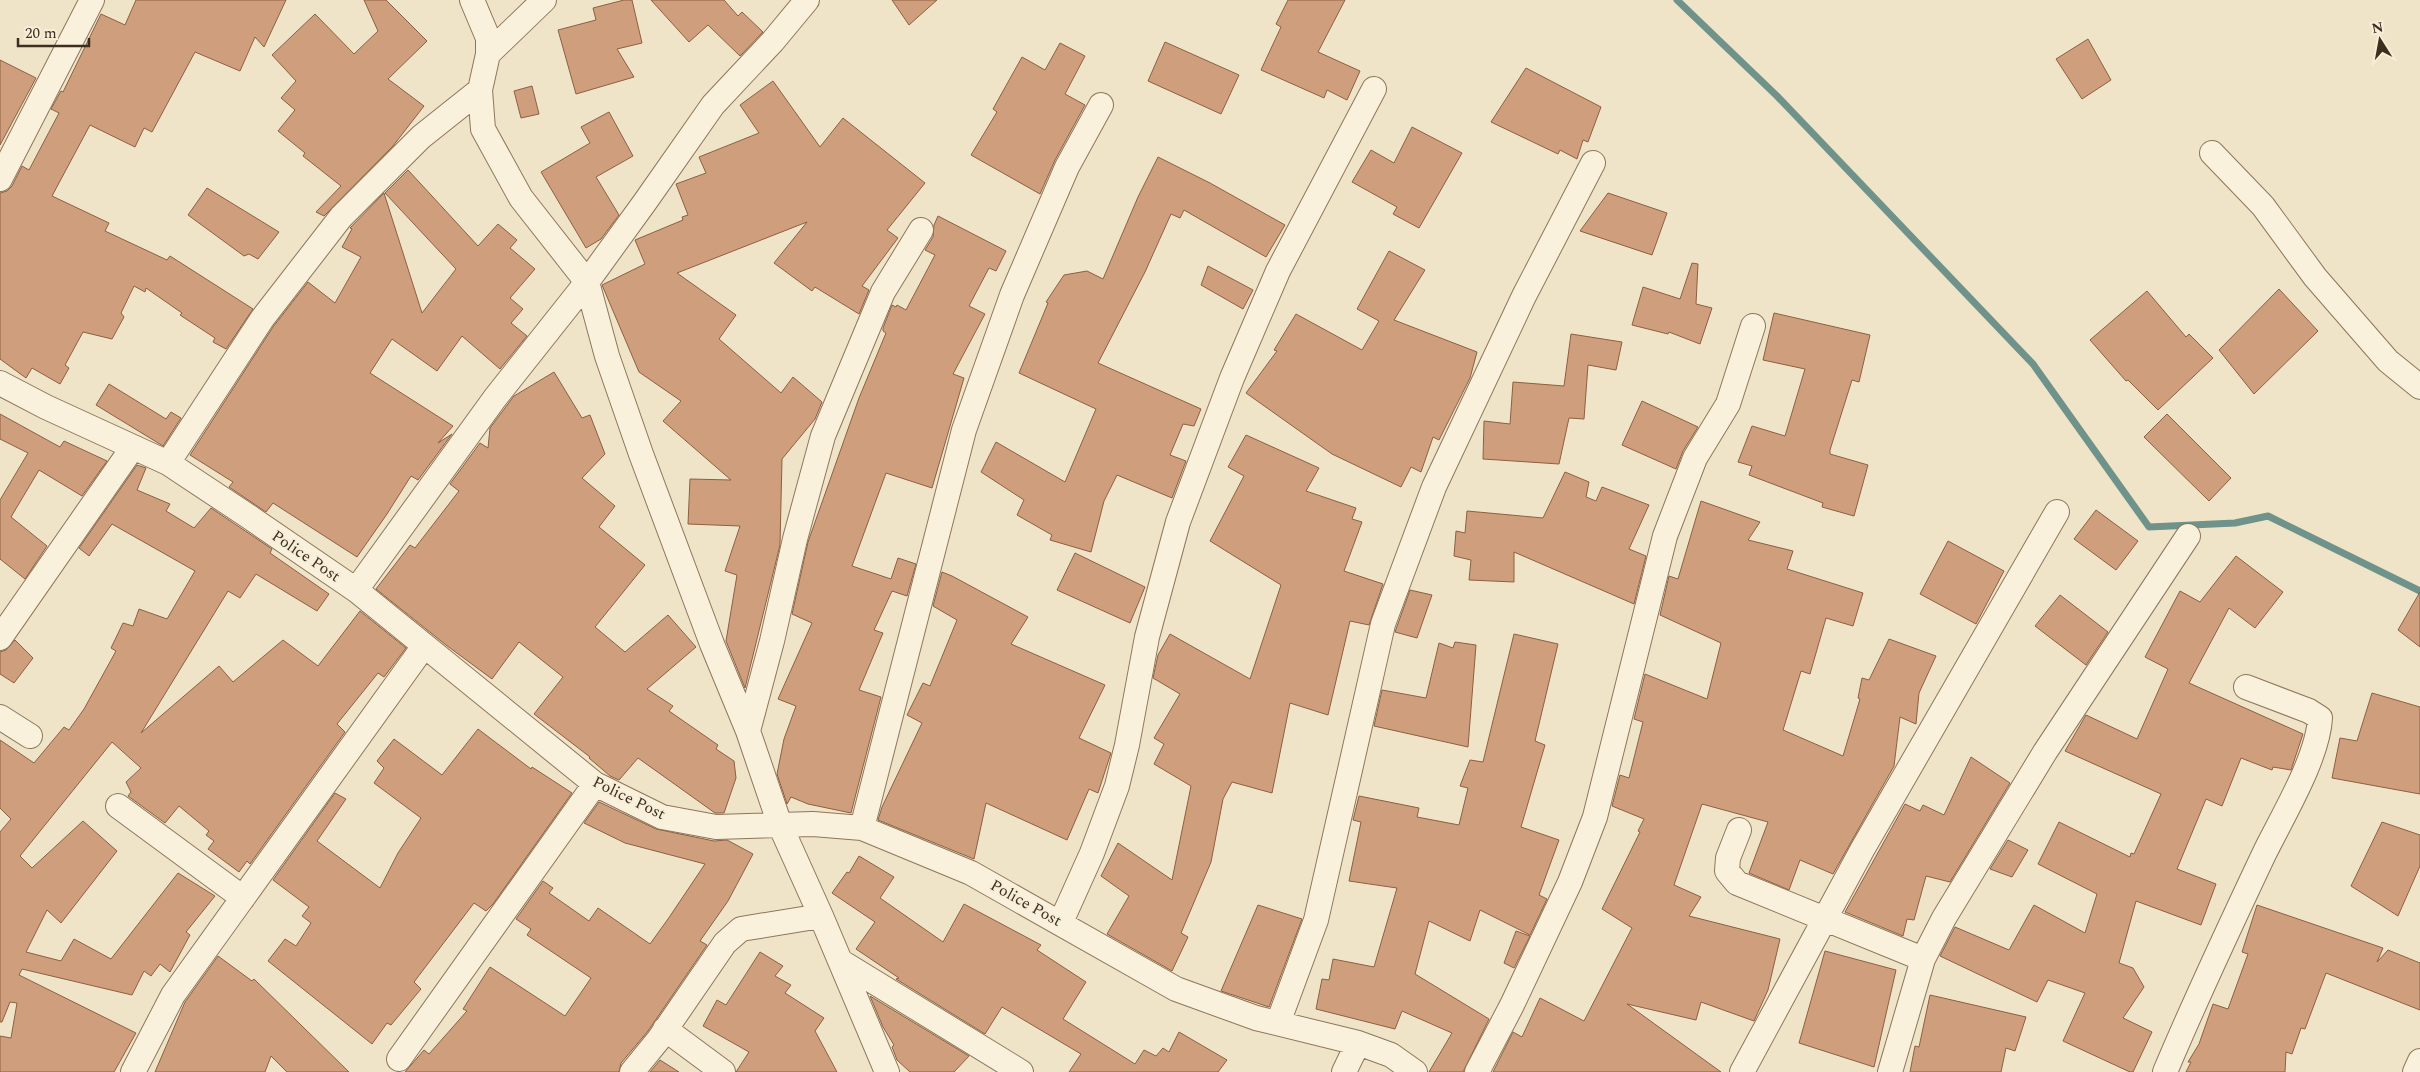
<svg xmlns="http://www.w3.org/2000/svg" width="2420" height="1072" viewBox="0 0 2420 1072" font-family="Spectral,serif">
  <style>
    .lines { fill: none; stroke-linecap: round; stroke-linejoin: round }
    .stream { stroke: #6f938a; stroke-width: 7 }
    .building { fill: #cf9f7d; stroke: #8d5f41 }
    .street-casing { stroke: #8d765c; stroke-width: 26 }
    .street { stroke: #faf1dc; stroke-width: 24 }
    .labels { text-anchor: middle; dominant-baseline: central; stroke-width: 4; stroke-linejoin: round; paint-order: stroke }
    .street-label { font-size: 16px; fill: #3d2e20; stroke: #f7eed8 }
  </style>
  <rect width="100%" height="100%" fill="#f0e4c8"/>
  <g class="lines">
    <path class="stream" d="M 1677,0 L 1777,96 L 2033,364 L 2149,527 L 2235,523 L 2268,516 L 2420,591"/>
  </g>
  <path class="building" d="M 136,0 L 286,0 L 264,47 L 255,37 L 240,71 L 195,52 L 152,132 L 144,128 L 135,147 L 90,125 L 52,196 L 109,223 L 105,231 L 167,260 L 170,256 L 253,309 L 226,349 L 213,342 L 215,338 L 180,315 L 182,313 L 146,288 L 145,292 L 134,286 L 121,313 L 124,317 L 112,339 L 83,332 L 65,365 L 69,368 L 60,384 L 32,368 L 26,378 L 0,359 L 0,193 L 7,191 L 12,186 L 22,166 L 29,170 L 59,113 L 51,109 L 61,91 L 63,92 L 101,14 L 125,25 Z
    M 364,0 L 386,0 L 427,41 L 388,79 L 424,106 L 393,146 L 324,216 L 316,212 L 341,186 L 303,156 L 305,153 L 278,131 L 295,110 L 281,98 L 296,81 L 272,55 L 315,14 L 354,54 L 378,31 Z
    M 624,0 L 632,0 L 642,43 L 617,49 L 634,77 L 576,94 L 558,30 L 596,20 L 593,8 Z
    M 651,0 L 724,0 L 738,16 L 742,12 L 763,32 L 740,56 L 708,25 L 689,42 Z
    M 892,0 L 937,0 L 909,25 Z
    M 1288,0 L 1345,0 L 1318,52 L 1360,71 L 1347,100 L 1327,90 L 1324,98 L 1261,70 L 1281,27 L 1276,24 Z
    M 2088,39 L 2111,80 L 2082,99 L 2056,59 Z
    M 1165,42 L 1239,75 L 1221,114 L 1148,81 Z
    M 1060,43 L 1085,56 L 1065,94 L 1085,105 L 1055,160 L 1040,194 L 971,155 L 997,112 L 993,109 L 1022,57 L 1045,70 Z
    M 0,60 L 36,78 L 0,145 Z
    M 1526,68 L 1601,107 L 1588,142 L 1583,140 L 1577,159 L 1560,150 L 1558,154 L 1491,122 Z
    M 773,81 L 820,147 L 843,118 L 925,183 L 887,230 L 898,238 L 862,286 L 869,290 L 859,314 L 815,287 L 812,291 L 774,263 L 807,222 L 677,273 L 736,315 L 719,339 L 781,393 L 793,377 L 822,402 L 815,419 L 782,459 L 780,545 L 745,688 L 726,641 L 737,575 L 725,571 L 740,526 L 688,524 L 690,479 L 731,480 L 663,421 L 681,401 L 639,372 L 602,285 L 645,264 L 635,240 L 683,220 L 682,217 L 688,215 L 676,184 L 706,173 L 699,157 L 759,133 L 740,105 Z
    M 532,86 L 539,114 L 521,118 L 514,91 Z
    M 609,112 L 633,156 L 596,177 L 619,215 L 601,239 L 586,248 L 541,172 L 590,143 L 581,127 Z
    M 1412,127 L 1462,153 L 1419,228 L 1393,214 L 1397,207 L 1352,182 L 1371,150 L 1394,163 Z
    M 1158,157 L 1210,183 L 1285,225 L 1266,257 L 1184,210 L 1180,218 L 1171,214 L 1145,272 L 1098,363 L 1201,409 L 1194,426 L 1183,424 L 1170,455 L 1186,461 L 1172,498 L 1117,475 L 1104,501 L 1091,552 L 1050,540 L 1052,535 L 1017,515 L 1024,500 L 981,472 L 996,442 L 1065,482 L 1096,409 L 1019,373 L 1048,303 L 1046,302 L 1064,275 L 1087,271 L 1103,279 L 1138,197 Z
    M 408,170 L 478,246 L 498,224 L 517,240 L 510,248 L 535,269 L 510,298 L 523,309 L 511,323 L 527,336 L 500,369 L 462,336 L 437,371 L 392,339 L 370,373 L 453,426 L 438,443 L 452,434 L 418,480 L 411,476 L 387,514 L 357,557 L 273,503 L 266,512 L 229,487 L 233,482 L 190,455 L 273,327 L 308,282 L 335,303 L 361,257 L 342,247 L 352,229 L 350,228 L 384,193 L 422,313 L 456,269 L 385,193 Z
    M 207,188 L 279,232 L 258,259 L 249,254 L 244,256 L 188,215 Z
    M 1608,193 L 1667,213 L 1652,255 L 1580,231 Z
    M 938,216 L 1006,251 L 996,271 L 989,268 L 969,306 L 985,314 L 953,374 L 964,378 L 932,488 L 886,473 L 852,566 L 891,579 L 898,558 L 916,564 L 907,596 L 892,591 L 874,630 L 883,633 L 859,690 L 881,697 L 851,813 L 808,804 L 791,797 L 787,804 L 777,774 L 784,739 L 796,706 L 778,699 L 812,623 L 792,614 L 808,542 L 859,398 L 886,333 L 883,331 L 883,328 L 892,305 L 896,307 L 897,305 L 906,310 L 935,255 L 925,250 L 933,237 L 934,225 Z
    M 1389,251 L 1425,270 L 1394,320 L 1477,352 L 1470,378 L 1439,440 L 1433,437 L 1421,472 L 1411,467 L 1401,487 L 1332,454 L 1246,393 L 1277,351 L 1274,350 L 1296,314 L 1362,350 L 1379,321 L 1357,309 Z
    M 1692,263 L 1698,264 L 1696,304 L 1712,308 L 1700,344 L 1669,332 L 1668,334 L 1632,325 L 1643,287 L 1680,299 Z
    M 1208,266 L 1253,290 L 1243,309 L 1201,285 Z
    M 2279,289 L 2318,331 L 2254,394 L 2219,350 Z
    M 2147,291 L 2186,337 L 2189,334 L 2213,358 L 2158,410 L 2128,380 L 2126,381 L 2090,340 Z
    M 1774,313 L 1870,335 L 1859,382 L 1852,380 L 1830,450 L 1830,454 L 1868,465 L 1854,516 L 1822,507 L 1823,503 L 1749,475 L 1752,466 L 1738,462 L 1752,426 L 1785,436 L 1805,369 L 1763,360 Z
    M 1571,334 L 1622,342 L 1616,370 L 1588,365 L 1584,419 L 1569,418 L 1559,464 L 1483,459 L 1484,421 L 1510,424 L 1513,382 L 1564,386 Z
    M 554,372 L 582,418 L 590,415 L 605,454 L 582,478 L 615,506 L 599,527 L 645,565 L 595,627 L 625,652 L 668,615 L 696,647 L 647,689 L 673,706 L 669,711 L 718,745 L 716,749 L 734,761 L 736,778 L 724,813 L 715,813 L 638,758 L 619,780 L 610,776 L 589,758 L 590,757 L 534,714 L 563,677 L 519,642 L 492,679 L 446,645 L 376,589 L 410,545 L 415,548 L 459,491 L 450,484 L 480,443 L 488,448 L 490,428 L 514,396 Z
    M 109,384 L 166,419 L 171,412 L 181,418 L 163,446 L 96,405 Z
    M 1642,401 L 1698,427 L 1683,451 L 1676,469 L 1622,445 Z
    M 0,414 L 60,447 L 64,441 L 107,461 L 82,496 L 39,470 L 11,517 L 47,546 L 25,579 L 0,559 L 0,500 L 28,453 L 0,439 Z
    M 2167,414 L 2231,478 L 2209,501 L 2144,437 Z
    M 1246,435 L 1319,468 L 1306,491 L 1356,508 L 1352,519 L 1362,522 L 1344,571 L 1383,584 L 1369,625 L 1350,621 L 1328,715 L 1290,703 L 1272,793 L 1232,782 L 1223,799 L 1211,862 L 1181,933 L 1188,937 L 1172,971 L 1107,934 L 1129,896 L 1101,876 L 1118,843 L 1172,880 L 1191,786 L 1154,764 L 1164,744 L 1154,738 L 1180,694 L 1153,678 L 1158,655 L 1170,634 L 1250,679 L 1281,585 L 1210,541 L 1244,476 L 1228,467 Z
    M 137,465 L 146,468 L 137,490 L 170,504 L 166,511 L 194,528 L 211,508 L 272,549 L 270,553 L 329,594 L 317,611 L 256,574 L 240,598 L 228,591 L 141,733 L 219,666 L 233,682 L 283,640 L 318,666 L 360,611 L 406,648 L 384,677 L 378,673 L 337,724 L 345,732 L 250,864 L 247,861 L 239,872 L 208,849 L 214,841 L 206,835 L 209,831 L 179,806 L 165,823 L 128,796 L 131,792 L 126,782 L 141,768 L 112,742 L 20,856 L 32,868 L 83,821 L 117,851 L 61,923 L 47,910 L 26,952 L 61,961 L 74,939 L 111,959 L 178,873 L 215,896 L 186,932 L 190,935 L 170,972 L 160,964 L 151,976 L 144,971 L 132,995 L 22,969 L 19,975 L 136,1033 L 114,1072 L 0,1072 L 0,1036 L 11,1038 L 17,1003 L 10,1002 L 2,1022 L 0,1022 L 0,832 L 11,819 L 0,808 L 0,740 L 34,763 L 64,727 L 69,730 L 84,709 L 116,651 L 111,648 L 123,623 L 133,626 L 139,609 L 167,619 L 195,571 L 112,524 L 89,556 L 79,548 Z
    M 1565,472 L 1589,482 L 1586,497 L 1596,501 L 1602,487 L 1649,505 L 1629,549 L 1646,556 L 1634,604 L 1514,552 L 1514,582 L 1469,580 L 1471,560 L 1454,556 L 1456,531 L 1465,533 L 1467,511 L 1543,518 Z
    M 1701,501 L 1760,522 L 1748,540 L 1793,551 L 1787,569 L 1863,593 L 1853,626 L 1826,618 L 1810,674 L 1801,671 L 1783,730 L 1843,756 L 1860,699 L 1858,698 L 1862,678 L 1869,680 L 1889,639 L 1936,656 L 1919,693 L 1916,724 L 1900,717 L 1894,766 L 1833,874 L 1800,860 L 1789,890 L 1749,873 L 1768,822 L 1702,804 L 1674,885 L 1701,897 L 1689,916 L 1780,939 L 1768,990 L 1754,1021 L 1701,1002 L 1696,1020 L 1627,1004 L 1721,1072 L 1493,1072 L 1513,1032 L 1522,1037 L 1540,998 L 1584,1021 L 1632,928 L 1602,909 L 1640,832 L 1638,831 L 1644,819 L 1612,806 L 1620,775 L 1629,778 L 1643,722 L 1634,719 L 1645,674 L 1707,699 L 1721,643 L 1660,615 L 1669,576 L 1678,579 Z
    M 2096,510 L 2138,541 L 2116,570 L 2074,539 Z
    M 1948,541 L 2004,571 L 1976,624 L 1920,594 Z
    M 1075,553 L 1145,587 L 1130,623 L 1057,590 Z
    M 2236,556 L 2283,592 L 2255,628 L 2229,608 L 2189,683 L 2303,734 L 2291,770 L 2273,767 L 2272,770 L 2241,758 L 2222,806 L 2206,799 L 2177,869 L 2216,884 L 2201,925 L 2136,901 L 2119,963 L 2133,968 L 2144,987 L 2123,1018 L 2152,1032 L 2133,1072 L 2130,1072 L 2063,1041 L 2085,993 L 2048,980 L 2037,1002 L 1940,956 L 1955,927 L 2009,950 L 2034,905 L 2085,933 L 2097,894 L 2038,864 L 2059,822 L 2130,857 L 2131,853 L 2134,854 L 2161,794 L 2065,751 L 2086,715 L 2137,739 L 2168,669 L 2145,657 L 2180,591 L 2200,602 Z
    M 942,572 L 952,576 L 1028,617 L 1011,644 L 1105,685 L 1079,738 L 1111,753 L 1098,793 L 1089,789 L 1067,840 L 986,803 L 974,859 L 878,820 L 882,807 L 922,723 L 907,715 L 923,683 L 930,686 L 957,620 L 933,606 Z
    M 1410,590 L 1432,595 L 1417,638 L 1395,632 Z
    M 2420,592 L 2420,647 L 2398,630 Z
    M 2060,595 L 2108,632 L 2086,665 L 2035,626 Z
    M 1514,634 L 1558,644 L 1535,741 L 1545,745 L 1521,827 L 1559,840 L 1539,895 L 1547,899 L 1530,935 L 1480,910 L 1470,941 L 1429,921 L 1415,974 L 1489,1019 L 1463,1072 L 1429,1072 L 1452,1033 L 1402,1011 L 1395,1029 L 1316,1009 L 1322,979 L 1329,980 L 1333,959 L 1374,967 L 1397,888 L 1349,881 L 1361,822 L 1353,820 L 1359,796 L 1419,808 L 1417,817 L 1459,825 L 1468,788 L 1460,786 L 1470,760 L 1483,762 Z
    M 15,640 L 33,658 L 14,683 L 0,674 L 0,652 L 6,650 Z
    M 1455,642 L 1476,645 L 1468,747 L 1374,726 L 1382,690 L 1426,698 L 1439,643 L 1453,648 Z
    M 2372,693 L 2420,707 L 2420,794 L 2332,778 L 2340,738 L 2357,741 Z
    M 478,729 L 531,769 L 532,767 L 572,793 L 493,904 L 486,911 L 474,903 L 414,982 L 421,989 L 391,1025 L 387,1023 L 372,1044 L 268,961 L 285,939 L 296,946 L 311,923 L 302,916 L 309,907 L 273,880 L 335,793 L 346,799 L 317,841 L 380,888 L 398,853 L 421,818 L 374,783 L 384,768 L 377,761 L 394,739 L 442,775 Z
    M 1971,757 L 2010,783 L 1950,882 L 1926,876 L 1914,920 L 1907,919 L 1903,936 L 1845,912 L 1905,804 L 1920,811 L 1923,805 L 1944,815 Z
    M 599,802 L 656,829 L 714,841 L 727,840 L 753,854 L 728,901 L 700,941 L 707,945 L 648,1031 L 621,1063 L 619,1072 L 405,1072 L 424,1050 L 429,1054 L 467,1011 L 463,1009 L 490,967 L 565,1016 L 591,978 L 527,935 L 531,929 L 516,919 L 543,881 L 553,888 L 549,893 L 589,921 L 598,908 L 650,944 L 668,919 L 705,864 L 625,843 L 584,823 Z
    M 2382,822 L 2420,835 L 2420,866 L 2398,916 L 2351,886 Z
    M 2008,840 L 2028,850 L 2012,877 L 1990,869 Z
    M 859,856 L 894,877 L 880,898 L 943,942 L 964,904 L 1041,945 L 1037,950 L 1086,982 L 1063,1019 L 1135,1064 L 1144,1050 L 1156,1056 L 1163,1048 L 1169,1052 L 1179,1032 L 1227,1060 L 1218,1072 L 1069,1072 L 1081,1054 L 1002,1007 L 985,1034 L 896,979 L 899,978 L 856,949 L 875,922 L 832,893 L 847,872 L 849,873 Z
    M 1258,905 L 1302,919 L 1269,1007 L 1221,991 Z
    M 2257,905 L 2383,948 L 2377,962 L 2388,950 L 2420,963 L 2420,1010 L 2326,973 L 2305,1029 L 2301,1028 L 2292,1054 L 2286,1052 L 2285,1072 L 2186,1072 L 2191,1062 L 2188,1062 L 2199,1044 L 2213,1004 L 2228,1009 L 2248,954 L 2242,952 Z
    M 1516,931 L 1530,936 L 1514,968 L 1504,963 Z
    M 1825,951 L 1896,970 L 1874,1067 L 1799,1043 Z
    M 760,952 L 783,966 L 775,976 L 791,985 L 785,993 L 824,1018 L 815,1031 L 837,1072 L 736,1072 L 749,1052 L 703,1026 L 717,1000 L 726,1005 Z
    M 218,956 L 252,981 L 254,979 L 349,1072 L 287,1072 L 271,1056 L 265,1072 L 155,1072 L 185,1002 Z
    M 1930,995 L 2026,1017 L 2015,1051 L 2006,1048 L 2001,1072 L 1910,1072 L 1915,1046 L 1919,1047 Z
    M 870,996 L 969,1056 L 954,1072 L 910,1072 L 897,1060 L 892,1047 L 894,1045 L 883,1027 Z
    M 660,1060 L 679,1072 L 650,1072 Z"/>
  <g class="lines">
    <g class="street-casing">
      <path id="street" d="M 472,0 L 488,38 L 488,54 L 480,90 L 483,129 L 521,198 L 587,282 L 607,356 L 641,454 L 712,644 L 748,731 L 780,825 L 821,916 L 887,1072
        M 488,54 L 544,0
        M 2212,153 L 2263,206 L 2315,277 L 2388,361 L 2420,387
        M 0,179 L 92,0
        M 0,383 L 46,407 L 168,463 L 245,514 L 356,590 L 595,784 L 662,817 L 716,827 L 813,824 L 862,828 L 971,873 L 1176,989 L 1256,1018 L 1358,1043 L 1391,1055 L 1415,1072
        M 168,463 L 262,319 L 341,217 L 421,137 L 480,90
        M 356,590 L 495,398 L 587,282 L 645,202 L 713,105 L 773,41 L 807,0
        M 0,638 L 133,447
        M 0,717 L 30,736
        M 748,731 L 772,641 L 795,539 L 823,436 L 883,292 L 921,230
        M 118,806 L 243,898
        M 862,828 L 964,430 L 1012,295 L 1067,167 L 1101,105
        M 1739,830 L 1728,858 L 1727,871 L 1737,883 L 1923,959
        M 1061,922 L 1092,853 L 1117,786 L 1127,745 L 1147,637 L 1178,522 L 1232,378 L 1278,271 L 1374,89
        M 840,961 L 1021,1072
        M 1278,1023 L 1316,920 L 1383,624 L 1434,487 L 1524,296 L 1593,163
        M 665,1029 L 723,1072
        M 399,1059 L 595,784
        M 133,1072 L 173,995 L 424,646
        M 632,1072 L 659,1039 L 725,943 L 741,929 L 821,916
        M 1344,1072 L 1358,1043
        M 1477,1072 L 1512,1005 L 1570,882 L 1595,817 L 1665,536 L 1695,458 L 1728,404 L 1753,326
        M 1742,1072 L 1862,850 L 2057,512
        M 1890,1072 L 1923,959 L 1944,918 L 2045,752 L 2188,536
        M 2165,1072 C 2196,998 2230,926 2264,854 C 2282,817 2318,758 2320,718 L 2309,711 L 2246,687
        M 2415,1072 L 2420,1061"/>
    </g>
    <use href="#street" class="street"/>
  </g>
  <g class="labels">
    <g class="street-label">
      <text transform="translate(306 556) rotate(34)">Police Post</text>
      <text transform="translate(629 798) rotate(26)">Police Post</text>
      <text transform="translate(1026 903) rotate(29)">Police Post</text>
    </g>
  </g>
  <g transform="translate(2380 40) rotate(349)" stroke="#f7eed8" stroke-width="4" paint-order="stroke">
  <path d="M0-4L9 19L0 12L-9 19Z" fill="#3d2e20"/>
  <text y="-8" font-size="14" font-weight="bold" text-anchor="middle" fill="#3d2e20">N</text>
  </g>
  <path d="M18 38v8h71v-8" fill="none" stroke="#3d2e20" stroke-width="2.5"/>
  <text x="25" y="38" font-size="15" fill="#3d2e20" stroke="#f7eed8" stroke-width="4" paint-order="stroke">20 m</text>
</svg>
